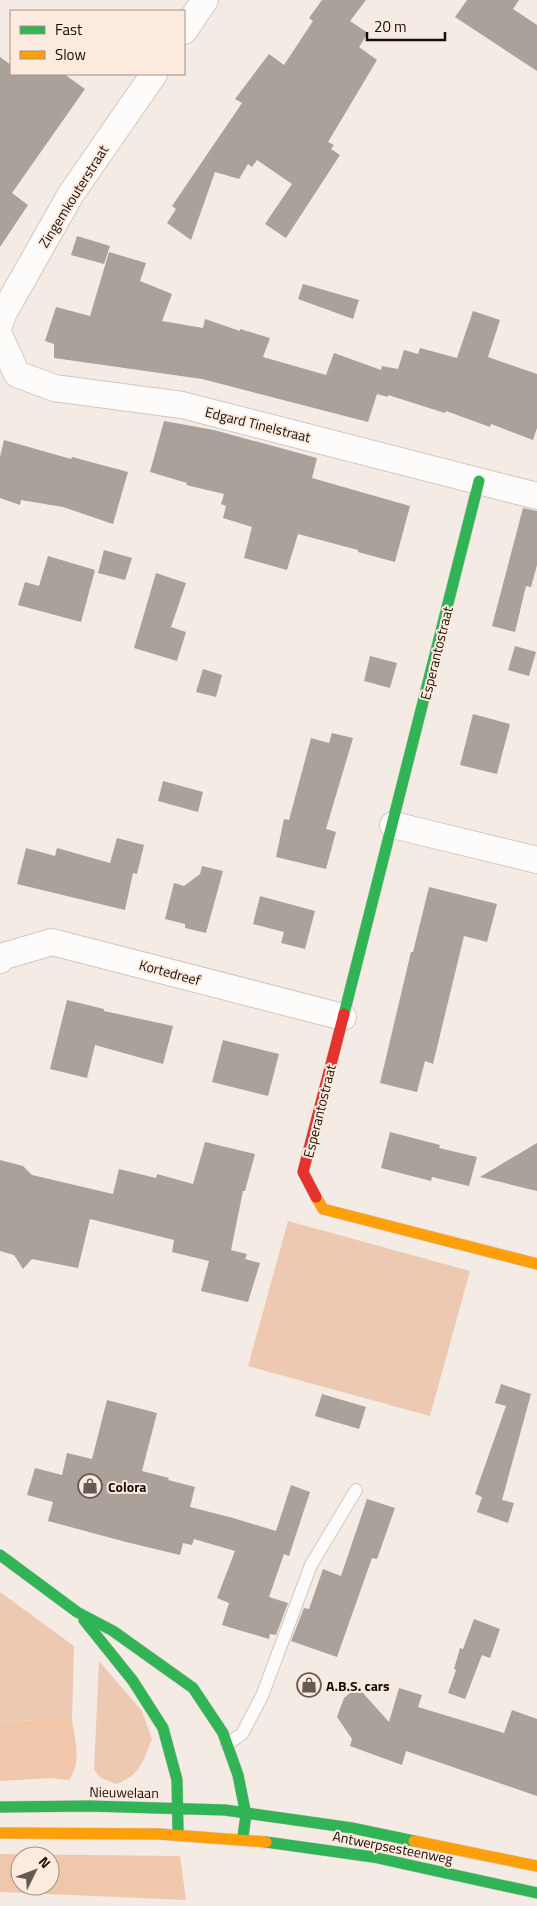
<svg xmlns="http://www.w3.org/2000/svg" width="537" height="1906" viewBox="0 0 537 1906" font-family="'Titillium Web',sans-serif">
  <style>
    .green { fill: #edc9b1 }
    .forest { fill: #f0c7aa; fill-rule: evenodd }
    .building { fill: #aaa19b }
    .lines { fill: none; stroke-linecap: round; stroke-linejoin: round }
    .lane-casing { stroke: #d1c7c1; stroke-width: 14 }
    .street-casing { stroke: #d1c7c1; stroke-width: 28 }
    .fast-casing { stroke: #d1c7c1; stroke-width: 12 }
    .slow-casing { stroke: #d1c7c1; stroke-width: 12 }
    .jam-casing { stroke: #d1c7c1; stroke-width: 12 }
    .lane { stroke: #fefcfb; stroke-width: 12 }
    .street { stroke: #fefcfb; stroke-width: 26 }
    .fast { stroke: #30b455; stroke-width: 11 }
    .slow { stroke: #ff9f0a; stroke-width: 11 }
    .jam { stroke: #e5322d; stroke-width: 11 }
    .labels { text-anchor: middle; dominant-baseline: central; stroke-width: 4; stroke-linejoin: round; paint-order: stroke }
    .street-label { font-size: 14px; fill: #170d07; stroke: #fceade }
    .poi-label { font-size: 14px; font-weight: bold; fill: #170d07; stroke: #fceade; text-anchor: start }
  </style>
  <rect width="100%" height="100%" fill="#f5ebe5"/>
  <path class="green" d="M 288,1221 L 470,1271 L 430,1416 L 248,1366 Z
    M 0,1592 L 74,1646 L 72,1720 L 34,1720 L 0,1723 Z
    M 99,1661 L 142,1711 L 152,1739 C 143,1761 140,1776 116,1784 L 101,1778 L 94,1770 Z"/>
  <path class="forest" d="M 34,1720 L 72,1720 C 75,1740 82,1762 69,1780 L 52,1778 L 0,1781 L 0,1723 Z
    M 0,1854 L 180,1856 L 186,1900 L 0,1892 ZM 20,1856 L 50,1856 L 50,1886 L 20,1886 Z"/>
  <path class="building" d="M 322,0 L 366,0 L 350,21 L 368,33 L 359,47 L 377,60 L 328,142 L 334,145 L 331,149 L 340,155 L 286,238 L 265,224 L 292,184 L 257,160 L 252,167 L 248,164 L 239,179 L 215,172 L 191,240 L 167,223 L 176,209 L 172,206 L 242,103 L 235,99 L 269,54 L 284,65 L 313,21 L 309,18 Z
    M 467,0 L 519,0 L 513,9 L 537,25 L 537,71 L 455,17 Z
    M 0,57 L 11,65 L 11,74 L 64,74 L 85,89 L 12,193 L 28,205 L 0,247 Z
    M 77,236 L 110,246 L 104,264 L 71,255 Z
    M 109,252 L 146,263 L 140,281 L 172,294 L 162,321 L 203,328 L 205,319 L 240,331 L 240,329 L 270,338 L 263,357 L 326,375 L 334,353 L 381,370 L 382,366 L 398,369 L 404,350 L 418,354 L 420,348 L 457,358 L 473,311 L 500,320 L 488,357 L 537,374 L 537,428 L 533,440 L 491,424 L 490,427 L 446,411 L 445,413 L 388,395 L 388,397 L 377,394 L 368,422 L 202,379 L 54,358 L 54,344 L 45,341 L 56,307 L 90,316 Z
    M 303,284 L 359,300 L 353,319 L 298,299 Z
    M 164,421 L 214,430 L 317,458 L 312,478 L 410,506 L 395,562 L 358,552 L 358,550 L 298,534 L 287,570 L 244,558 L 252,527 L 223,518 L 226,506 L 221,504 L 224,494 L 186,485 L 187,483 L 150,472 Z
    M 4,440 L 71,459 L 72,457 L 128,472 L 113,524 L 63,507 L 21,500 L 20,505 L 0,498 L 0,457 Z
    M 523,508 L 537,511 L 537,565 L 531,587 L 526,586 L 515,632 L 492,626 Z
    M 104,550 L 132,558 L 125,580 L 98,573 Z
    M 48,556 L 95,570 L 81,622 L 18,605 L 25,582 L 39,586 Z
    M 156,573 L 186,583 L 171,627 L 186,632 L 177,661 L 134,648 Z
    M 515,646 L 536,652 L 529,676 L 508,670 Z
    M 370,656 L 397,663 L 390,688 L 364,681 Z
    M 203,669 L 222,675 L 216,697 L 196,692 Z
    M 473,714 L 510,724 L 497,774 L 460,765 Z
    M 332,733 L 353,738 L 326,829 L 336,832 L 326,869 L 276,857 L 284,819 L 289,820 L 311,738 L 329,743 Z
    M 163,781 L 203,792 L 198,812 L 158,801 Z
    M 117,838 L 144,845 L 137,874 L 133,873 L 125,910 L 17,884 L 26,848 L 55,856 L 57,848 L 110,863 Z
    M 202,866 L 223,871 L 206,933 L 185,928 L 185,924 L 165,919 L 174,883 L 184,886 L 200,874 Z
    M 429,887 L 497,904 L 487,942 L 464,936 L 433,1064 L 425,1061 L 417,1092 L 380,1083 L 411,952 L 413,952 Z
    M 260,896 L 315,911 L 305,949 L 281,943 L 284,932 L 253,924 Z
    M 67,1000 L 104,1009 L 104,1011 L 173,1026 L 163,1064 L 95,1045 L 87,1078 L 50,1069 Z
    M 223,1040 L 279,1054 L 268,1096 L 212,1082 Z
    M 390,1132 L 440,1145 L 439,1148 L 477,1157 L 469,1186 L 432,1177 L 431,1181 L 381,1168 Z
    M 205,1142 L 255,1154 L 245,1191 L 243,1191 L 231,1250 L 247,1254 L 245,1259 L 260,1263 L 248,1302 L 201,1291 L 209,1261 L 172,1252 L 174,1240 L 90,1219 L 78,1268 L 32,1259 L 23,1269 L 14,1255 L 0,1251 L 0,1160 L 23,1166 L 32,1175 L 113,1194 L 119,1169 L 156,1178 L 157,1174 L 193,1184 Z
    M 537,1143 L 537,1191 L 480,1177 Z
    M 501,1384 L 531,1394 L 502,1500 L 514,1503 L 508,1523 L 477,1512 L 482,1497 L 475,1494 L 506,1406 L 495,1403 Z
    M 322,1394 L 366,1407 L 359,1429 L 315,1416 Z
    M 107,1400 L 157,1413 L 142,1471 L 169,1478 L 168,1480 L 195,1487 L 190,1507 L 233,1518 L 276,1531 L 291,1485 L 310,1492 L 289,1556 L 284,1554 L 269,1597 L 288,1603 L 276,1635 L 270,1634 L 269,1639 L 222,1625 L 229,1603 L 217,1598 L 235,1551 L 194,1539 L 192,1545 L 183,1543 L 180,1555 L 126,1542 L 48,1521 L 53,1502 L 27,1495 L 35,1468 L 62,1475 L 67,1453 L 92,1459 Z
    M 367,1499 L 395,1508 L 377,1559 L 372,1558 L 337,1657 L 291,1641 L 304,1608 L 309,1609 L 323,1569 L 341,1576 Z
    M 474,1619 L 500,1629 L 490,1658 L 482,1655 L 465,1699 L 448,1693 L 456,1670 L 454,1669 L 460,1648 L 463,1649 Z
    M 399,1688 L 422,1695 L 418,1707 L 504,1733 L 512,1710 L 537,1719 L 537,1796 L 406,1751 L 402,1765 L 350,1746 L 352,1739 L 337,1717 L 344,1698 L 350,1693 L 362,1692 L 389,1722 Z"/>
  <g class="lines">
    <g class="lane-casing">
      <path id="lane" d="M 227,1744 L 242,1734 L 262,1696 L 311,1565 L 356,1490"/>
    </g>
    <g class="street-casing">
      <path id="street" d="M 184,31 L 205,0
        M 0,323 L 3,314 L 71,194 L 154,74
        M 0,337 L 17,374 L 54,388 L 182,405 L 537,496
        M 393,825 L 537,860
        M 0,960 L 4,956 L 52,942 L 343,1017"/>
    </g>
    <g class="fast-casing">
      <path id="fast" d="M 344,1014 L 479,481
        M 0,1555 L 77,1612 L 113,1631 L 193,1688 L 223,1733 L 238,1775 L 246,1815 L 243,1836
        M 84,1620 L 133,1681 L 163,1728 L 177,1780 L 178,1831
        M 0,1807 L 90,1806 L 225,1810 L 352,1828 L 414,1841
        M 266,1842 L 373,1857 L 537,1893"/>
    </g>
    <g class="slow-casing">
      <path id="slow" d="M 316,1197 L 323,1209 L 537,1264
        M 0,1833 L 159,1834 L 266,1842
        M 414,1841 L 537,1866"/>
    </g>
    <g class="jam-casing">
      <path id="jam" d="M 316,1197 L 303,1172 L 344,1014"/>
    </g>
    <use href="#lane" class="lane"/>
    <use href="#street" class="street"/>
    <use href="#fast" class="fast"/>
    <use href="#slow" class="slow"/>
    <use href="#jam" class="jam"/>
  </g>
  <defs>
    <g id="shop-ring" transform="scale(1.25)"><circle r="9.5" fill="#fceade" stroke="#655b55" stroke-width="1.5"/><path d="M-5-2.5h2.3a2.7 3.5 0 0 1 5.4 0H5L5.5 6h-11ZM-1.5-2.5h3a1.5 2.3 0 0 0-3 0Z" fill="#655b55"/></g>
  </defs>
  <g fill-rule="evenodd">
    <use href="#shop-ring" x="90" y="1486"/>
    <use href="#shop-ring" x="309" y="1685"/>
  </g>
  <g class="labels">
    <g class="street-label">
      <text transform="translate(73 196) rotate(-58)">Zingemkouterstraat</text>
      <text transform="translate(258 424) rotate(14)">Edgard Tinelstraat</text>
      <text transform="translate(436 653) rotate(-76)">Esperantostraat</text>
      <text transform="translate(170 972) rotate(15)">Kortedreef</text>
      <text transform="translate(319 1111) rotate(-76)">Esperantostraat</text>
      <text transform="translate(124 1792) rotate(1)">Nieuwelaan</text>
      <text transform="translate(393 1847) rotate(11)">Antwerpsesteenweg</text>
    </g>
    <g class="poi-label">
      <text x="108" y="1486">Colora</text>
      <text x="326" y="1685">A.B.S. cars</text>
    </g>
  </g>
  <rect x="10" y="10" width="175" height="65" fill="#fceade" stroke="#a09288"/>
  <rect x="20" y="26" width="25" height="8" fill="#30b455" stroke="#a09288"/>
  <text x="55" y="35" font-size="15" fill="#170d07">Fast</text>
  <rect x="20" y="51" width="25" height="8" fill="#ff9f0a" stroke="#a09288"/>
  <text x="55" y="60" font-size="15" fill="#170d07">Slow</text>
  <g transform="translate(35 1871) rotate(48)"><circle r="24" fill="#fceade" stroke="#a09288"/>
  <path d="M0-4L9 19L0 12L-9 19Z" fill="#655b55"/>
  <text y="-8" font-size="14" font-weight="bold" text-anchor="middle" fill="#170d07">N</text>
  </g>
  <path d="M367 32v8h78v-8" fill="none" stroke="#170d07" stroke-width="2.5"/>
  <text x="374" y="32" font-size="15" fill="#170d07" stroke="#fceade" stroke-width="4" paint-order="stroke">20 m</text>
</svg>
